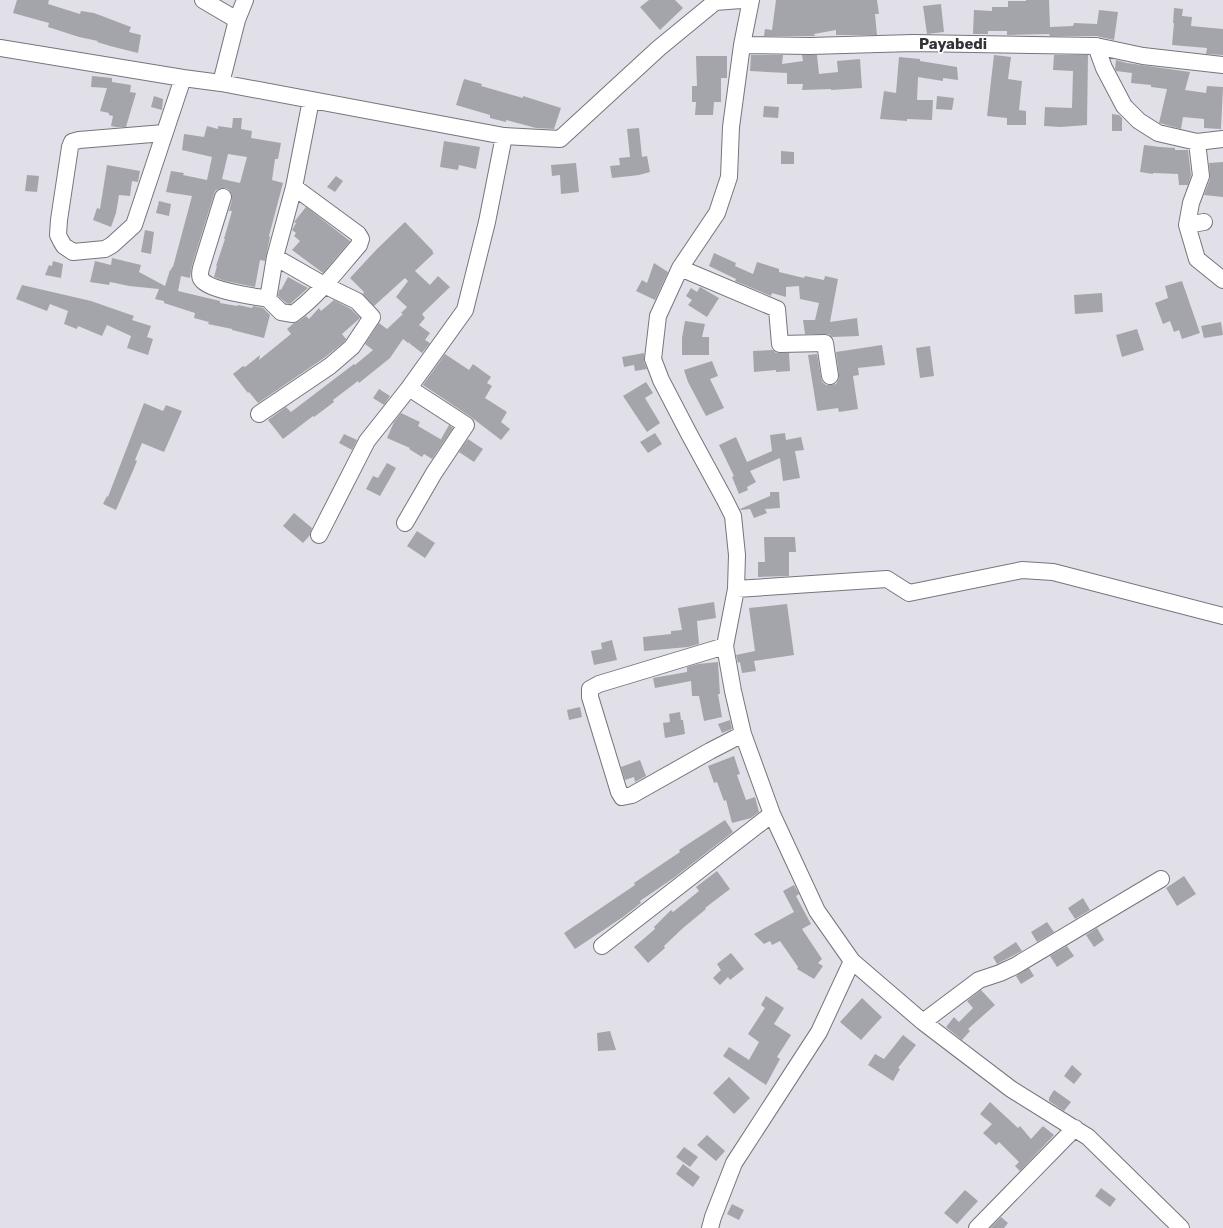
<svg xmlns="http://www.w3.org/2000/svg" width="1223" height="1228" viewBox="0 0 1223 1228" font-family="Rubik,sans-serif">
  <style>
    .building { fill: #a4a4ab; fill-rule: evenodd }
    .lines { fill: none; stroke-linecap: round; stroke-linejoin: round }
    .minor-casing { stroke: #76757c; stroke-width: 18 }
    .minor { stroke: #fff; stroke-width: 16 }
    .labels { text-anchor: middle; dominant-baseline: central; stroke-width: 3; stroke-linejoin: round; paint-order: stroke }
    .quarter-label { font-size: 15px; font-weight: bold; fill: #323137; stroke: #fff }
  </style>
  <rect width="100%" height="100%" fill="#e1e0e8"/>
  <path class="building" d="M 17,0 L 49,0 L 48,4 L 80,14 L 81,11 L 94,13 L 131,27 L 129,32 L 141,35 L 138,53 L 110,46 L 97,42 L 98,41 L 79,37 L 48,27 L 49,23 L 13,13 Z
    M 649,0 L 675,0 L 683,8 L 660,30 L 640,7 Z
    M 776,0 L 877,0 L 879,14 L 875,14 L 877,35 L 836,35 L 836,30 L 814,34 L 815,36 L 764,36 L 765,29 L 772,30 Z
    M 1026,0 L 1049,0 L 1050,27 L 1073,26 L 1074,23 L 1097,24 L 1099,10 L 1118,12 L 1114,40 L 1096,36 L 1050,36 L 1049,34 L 1007,35 L 1007,31 L 988,31 L 988,34 L 973,34 L 974,10 L 992,11 L 992,7 L 1008,7 L 1008,1 L 1026,1 Z
    M 941,4 L 944,32 L 927,34 L 923,6 Z
    M 1174,8 L 1183,9 L 1182,16 L 1192,17 L 1191,26 L 1223,29 L 1223,55 L 1206,54 L 1207,48 L 1172,45 L 1174,23 L 1173,23 Z
    M 751,55 L 783,55 L 782,64 L 803,61 L 802,55 L 817,55 L 819,74 L 838,72 L 837,61 L 860,59 L 862,88 L 831,90 L 831,89 L 802,90 L 803,84 L 787,84 L 787,73 L 750,71 Z
    M 994,55 L 1011,57 L 1008,79 L 1022,81 L 1019,110 L 1026,111 L 1026,125 L 1007,125 L 1007,118 L 987,116 Z
    M 1054,55 L 1088,55 L 1087,125 L 1061,127 L 1044,126 L 1045,107 L 1072,108 L 1073,71 L 1053,70 Z
    M 696,56 L 727,56 L 727,78 L 721,78 L 721,102 L 714,102 L 713,115 L 695,115 L 696,102 L 692,102 L 692,86 L 697,86 Z
    M 899,57 L 920,59 L 920,61 L 957,67 L 958,80 L 943,78 L 943,81 L 918,77 L 917,100 L 933,100 L 932,120 L 907,119 L 907,121 L 880,119 L 884,91 L 896,93 Z
    M 1116,60 L 1127,63 L 1190,72 L 1185,90 L 1206,93 L 1207,86 L 1223,87 L 1221,129 L 1204,128 L 1204,119 L 1183,117 L 1181,129 L 1159,123 L 1167,89 L 1151,87 L 1151,85 L 1131,83 L 1132,73 L 1116,71 L 1115,69 Z
    M 92,76 L 112,78 L 112,82 L 131,85 L 130,92 L 136,93 L 126,127 L 116,127 L 111,126 L 113,116 L 109,115 L 109,113 L 100,111 L 107,88 L 91,87 Z
    M 464,79 L 482,84 L 481,86 L 523,98 L 523,96 L 561,108 L 554,129 L 536,128 L 506,120 L 506,122 L 490,118 L 490,115 L 456,105 Z
    M 154,96 L 163,99 L 162,110 L 151,107 Z
    M 937,96 L 954,98 L 952,110 L 936,109 Z
    M 764,106 L 779,107 L 778,118 L 763,117 Z
    M 1112,114 L 1119,115 L 1122,118 L 1122,131 L 1112,131 Z
    M 233,118 L 242,118 L 241,129 L 252,131 L 251,138 L 281,143 L 278,159 L 275,159 L 272,180 L 283,183 L 269,236 L 270,237 L 265,261 L 260,260 L 255,287 L 225,281 L 214,277 L 217,266 L 216,266 L 225,239 L 224,239 L 232,211 L 229,211 L 232,200 L 232,195 L 230,191 L 226,188 L 221,188 L 216,190 L 214,194 L 192,265 L 190,278 L 181,276 L 178,291 L 220,301 L 220,303 L 237,306 L 238,305 L 252,308 L 253,306 L 263,308 L 270,315 L 264,338 L 232,330 L 232,329 L 208,324 L 209,322 L 194,318 L 195,313 L 164,303 L 164,301 L 155,299 L 159,289 L 129,286 L 110,282 L 109,285 L 90,282 L 95,261 L 111,265 L 112,258 L 141,265 L 139,272 L 165,286 L 170,270 L 171,270 L 172,267 L 173,267 L 192,196 L 166,192 L 171,171 L 184,173 L 183,175 L 207,180 L 212,157 L 182,150 L 184,134 L 204,137 L 207,126 L 218,129 L 218,126 L 232,128 ZM 228,154 L 247,157 L 240,183 L 222,179 Z
    M 639,128 L 642,157 L 647,156 L 650,172 L 639,175 L 612,178 L 610,166 L 620,165 L 619,158 L 630,157 L 627,129 Z
    M 444,141 L 480,147 L 476,169 L 459,165 L 458,170 L 440,167 Z
    M 1144,145 L 1160,147 L 1175,148 L 1175,150 L 1188,150 L 1191,175 L 1188,185 L 1179,185 L 1178,174 L 1153,173 L 1153,174 L 1140,172 Z
    M 781,151 L 794,152 L 794,164 L 781,164 Z
    M 1223,162 L 1223,197 L 1204,195 L 1210,179 L 1209,163 Z
    M 576,163 L 579,192 L 561,194 L 560,175 L 552,176 L 551,165 Z
    M 107,165 L 140,171 L 138,182 L 132,181 L 130,196 L 119,195 L 116,213 L 111,227 L 93,220 L 97,208 L 100,209 Z
    M 27,175 L 39,176 L 37,192 L 25,191 Z
    M 336,176 L 343,181 L 335,192 L 327,187 Z
    M 159,201 L 171,204 L 169,216 L 156,213 Z
    M 306,207 L 350,241 L 323,273 L 292,250 L 300,241 L 294,236 L 296,233 L 292,230 L 296,223 L 294,222 Z
    M 405,222 L 433,251 L 432,252 L 434,253 L 415,271 L 430,285 L 438,276 L 450,287 L 422,314 L 425,318 L 419,325 L 430,333 L 425,340 L 430,343 L 422,353 L 409,343 L 410,342 L 408,343 L 403,339 L 390,358 L 359,383 L 358,381 L 333,400 L 334,402 L 314,417 L 313,416 L 283,439 L 268,420 L 286,407 L 291,412 L 354,364 L 355,365 L 373,350 L 365,344 L 379,323 L 387,329 L 403,314 L 401,313 L 407,307 L 396,297 L 408,281 L 405,278 L 374,306 L 363,294 L 364,292 L 350,278 L 377,249 Z
    M 145,230 L 154,232 L 151,254 L 141,252 Z
    M 714,253 L 736,263 L 735,266 L 753,274 L 757,262 L 779,269 L 779,272 L 804,278 L 805,276 L 824,280 L 825,276 L 838,279 L 830,322 L 857,318 L 859,336 L 832,337 L 829,334 L 805,334 L 803,320 L 815,320 L 819,303 L 800,299 L 799,286 L 786,287 L 786,297 L 772,293 L 771,296 L 735,281 L 736,279 L 709,266 Z
    M 53,261 L 63,264 L 61,278 L 45,275 L 49,265 L 52,266 Z
    M 654,263 L 668,272 L 655,300 L 636,291 L 642,280 L 647,283 Z
    M 288,277 L 308,288 L 290,304 L 286,303 L 278,296 L 279,291 L 280,289 L 281,290 Z
    M 1182,281 L 1200,333 L 1182,339 L 1179,330 L 1174,332 L 1170,321 L 1163,324 L 1155,303 L 1168,298 L 1165,286 Z
    M 22,285 L 91,301 L 134,316 L 132,320 L 151,326 L 147,337 L 153,339 L 148,355 L 127,348 L 131,336 L 107,325 L 102,336 L 78,326 L 77,329 L 64,324 L 68,311 L 50,304 L 47,311 L 16,299 Z
    M 700,287 L 719,298 L 707,317 L 688,305 L 692,300 L 686,296 L 691,288 L 697,292 Z
    M 1102,293 L 1103,312 L 1075,314 L 1074,295 Z
    M 334,300 L 351,309 L 360,318 L 342,334 L 346,339 L 345,341 L 324,358 L 258,403 L 249,392 L 248,393 L 233,374 L 243,366 L 245,367 L 260,355 L 259,360 L 291,334 L 287,329 L 294,323 L 299,321 L 306,316 L 309,319 L 319,308 L 321,311 Z
    M 685,321 L 705,324 L 702,337 L 709,337 L 709,355 L 682,355 L 682,338 Z
    M 1221,322 L 1223,335 L 1204,338 L 1201,326 Z
    M 1137,329 L 1144,350 L 1122,357 L 1116,335 Z
    M 882,345 L 885,365 L 858,368 L 859,375 L 853,376 L 858,409 L 839,412 L 838,408 L 817,411 L 808,355 L 817,354 L 821,377 L 822,382 L 826,385 L 831,385 L 836,384 L 839,379 L 839,375 L 836,352 Z
    M 930,346 L 934,376 L 920,378 L 916,348 Z
    M 773,350 L 776,353 L 789,353 L 790,371 L 776,372 L 776,370 L 754,372 L 753,351 Z
    M 644,353 L 644,362 L 647,369 L 635,371 L 634,365 L 624,367 L 622,357 Z
    M 445,354 L 469,370 L 473,364 L 491,377 L 487,383 L 492,386 L 485,398 L 507,412 L 501,422 L 510,429 L 501,440 L 471,417 L 423,385 Z
    M 712,361 L 718,376 L 710,379 L 724,408 L 706,416 L 688,382 L 684,370 Z
    M 646,382 L 653,393 L 645,398 L 660,423 L 647,432 L 623,396 Z
    M 379,389 L 390,396 L 384,405 L 373,398 Z
    M 144,403 L 163,411 L 166,405 L 182,411 L 164,452 L 142,443 L 135,460 L 137,461 L 132,473 L 116,510 L 103,504 L 107,496 L 108,497 Z
    M 401,413 L 420,422 L 418,426 L 442,440 L 441,439 L 449,425 L 453,428 L 432,459 L 424,454 L 422,457 L 409,449 L 410,448 L 387,438 L 394,422 Z
    M 655,433 L 662,444 L 648,453 L 640,442 Z
    M 785,433 L 786,440 L 801,437 L 804,450 L 795,451 L 800,478 L 783,481 L 780,458 L 750,471 L 756,482 L 747,487 L 748,490 L 739,494 L 732,477 L 734,476 L 719,445 L 736,437 L 747,462 L 772,451 L 770,435 Z
    M 344,434 L 357,440 L 352,450 L 339,443 Z
    M 468,439 L 483,449 L 474,462 L 459,452 Z
    M 387,463 L 396,468 L 380,496 L 366,489 L 373,476 L 378,478 Z
    M 770,492 L 779,492 L 780,508 L 765,509 L 767,513 L 754,518 L 750,509 L 741,510 L 740,509 L 770,496 Z
    M 294,513 L 312,528 L 310,535 L 303,543 L 283,526 Z
    M 417,531 L 435,543 L 425,558 L 407,546 Z
    M 764,537 L 795,537 L 796,552 L 789,552 L 789,576 L 758,577 L 758,562 L 765,562 Z
    M 714,602 L 716,618 L 697,621 L 699,644 L 688,647 L 644,651 L 643,637 L 671,634 L 671,631 L 682,630 L 678,608 Z
    M 787,604 L 794,655 L 754,661 L 756,671 L 742,673 L 740,662 L 738,663 L 736,655 L 755,651 L 749,608 Z
    M 612,640 L 617,660 L 594,665 L 591,651 L 602,649 L 601,643 Z
    M 718,662 L 720,694 L 718,694 L 722,717 L 704,721 L 699,696 L 692,696 L 691,681 L 655,688 L 653,678 L 687,672 L 687,667 L 698,664 Z
    M 580,707 L 582,717 L 569,720 L 567,710 Z
    M 680,712 L 681,720 L 683,720 L 685,734 L 665,738 L 663,723 L 670,722 L 669,714 Z
    M 730,720 L 732,729 L 722,733 L 718,724 Z
    M 734,756 L 740,774 L 737,775 L 746,800 L 755,797 L 759,812 L 751,818 L 732,823 L 726,800 L 724,801 L 717,782 L 714,783 L 708,766 Z
    M 640,760 L 646,776 L 635,782 L 634,777 L 625,780 L 621,767 Z
    M 725,820 L 733,832 L 675,877 L 640,901 L 641,903 L 623,917 L 575,949 L 564,933 L 635,885 L 634,883 L 680,852 L 679,850 Z
    M 717,871 L 730,889 L 705,908 L 706,909 L 683,928 L 664,946 L 665,948 L 648,963 L 634,947 L 655,929 L 654,927 L 671,910 L 673,912 L 699,891 L 696,887 Z
    M 1184,876 L 1196,894 L 1177,906 L 1166,888 Z
    M 794,885 L 799,894 L 796,896 L 811,924 L 802,929 L 822,959 L 818,963 L 823,966 L 814,979 L 797,969 L 798,967 L 780,941 L 772,945 L 770,941 L 764,944 L 754,934 L 794,912 L 783,891 Z
    M 1083,898 L 1090,910 L 1075,919 L 1068,908 Z
    M 1047,922 L 1054,932 L 1037,942 L 1031,932 Z
    M 1097,928 L 1104,940 L 1094,947 L 1086,935 Z
    M 1016,942 L 1022,951 L 997,964 L 993,957 Z
    M 1067,946 L 1074,956 L 1057,967 L 1050,956 Z
    M 731,953 L 744,969 L 730,980 L 728,977 L 720,985 L 713,978 L 721,970 L 717,964 Z
    M 1029,968 L 1034,976 L 1021,984 L 1016,976 Z
    M 981,990 L 995,1005 L 968,1029 L 970,1031 L 962,1040 L 946,1027 L 954,1017 L 959,1022 L 973,1008 L 967,1001 Z
    M 766,996 L 784,1008 L 774,1024 L 791,1035 L 777,1057 L 780,1059 L 766,1085 L 723,1056 L 729,1047 L 749,1060 L 759,1042 L 748,1034 L 765,1008 L 761,1005 Z
    M 862,998 L 882,1017 L 861,1040 L 840,1022 Z
    M 610,1031 L 616,1050 L 598,1051 L 597,1033 Z
    M 903,1035 L 916,1045 L 898,1068 L 900,1069 L 893,1081 L 868,1065 L 875,1054 L 884,1059 Z
    M 1072,1065 L 1082,1074 L 1074,1084 L 1064,1076 Z
    M 729,1077 L 750,1098 L 734,1114 L 713,1093 Z
    M 1054,1090 L 1071,1102 L 1064,1111 L 1049,1101 L 1049,1098 Z
    M 990,1102 L 1018,1128 L 1020,1126 L 1031,1139 L 1043,1126 L 1054,1135 L 1020,1171 L 1015,1166 L 1019,1162 L 999,1142 L 996,1145 L 983,1133 L 992,1124 L 980,1114 Z
    M 707,1135 L 725,1151 L 716,1161 L 697,1145 Z
    M 684,1147 L 698,1157 L 690,1167 L 676,1157 Z
    M 683,1164 L 700,1177 L 693,1187 L 676,1174 Z
    M 1101,1188 L 1116,1199 L 1110,1207 L 1095,1196 Z
    M 965,1190 L 978,1201 L 957,1224 L 944,1213 Z
    M 732,1204 L 744,1210 L 739,1220 L 727,1214 Z
    M 1001,1217 L 1008,1223 L 1004,1228 L 990,1228 Z"/>
  <g class="lines">
    <g class="minor-casing">
      <path id="minor" d="M 203,0 L 237,20
        M 751,0 L 742,45 L 731,127 L 729,177 L 717,213 L 680,268 L 658,316 L 653,359 L 661,380 L 688,432 L 725,500 L 733,516 L 737,555 L 736,589 L 725,646 L 733,691 L 743,734 L 772,814 L 817,911 L 852,961 L 923,1022 L 1011,1089 L 1088,1137 L 1181,1228
        M 742,45 L 810,46 L 913,43 L 1096,46 L 1104,68 L 1124,106 L 1139,121 L 1158,133 L 1197,142 L 1223,139
        M 1096,46 L 1143,56 L 1223,65
        M 0,48 L 183,78 L 221,83 L 504,136 L 560,139 L 659,48 L 715,2 L 741,0
        M 221,83 L 237,20 L 245,0
        M 164,133 L 79,140 L 72,142 L 70,147 L 59,220 L 58,235 L 61,241 L 64,246 L 73,252 L 105,249 L 112,245 L 134,225 L 183,78
        M 1197,142 L 1201,176 L 1191,203 L 1187,225 L 1197,259 L 1223,280
        M 294,187 L 358,234 L 361,239 L 359,245 C 338,269 318,296 293,314 L 281,312 L 268,299 L 275,257 L 294,187 L 311,100
        M 223,197 L 201,268 C 200,272 199,277 202,280 C 211,291 253,296 268,299
        M 1187,225 L 1204,222
        M 680,268 L 777,309 L 780,344 L 825,343 L 830,376
        M 259,414 L 330,366 L 352,347 L 372,317 L 357,301 L 324,285 L 275,257
        M 405,523 L 434,473 L 466,425 L 409,388
        M 319,535 L 367,441 L 409,388 L 465,310 L 487,222 L 504,136
        M 736,589 L 887,579 L 909,593 L 1022,570 L 1053,572 L 1223,616
        M 725,646 L 599,684 L 590,689 L 590,697 L 619,792 L 622,797 L 632,795 L 710,751 L 743,734
        M 602,946 L 772,814
        M 923,1022 L 979,980 L 1000,973 L 1015,966 L 1161,879
        M 710,1228 L 713,1217 L 734,1163 L 819,1032 L 852,961
        M 977,1228 L 1075,1128"/>
    </g>
    <use href="#minor" class="minor"/>
  </g>
  <g class="labels">
    <g class="quarter-label">
      <text x="953" y="44">Payabedi</text>
    </g>
  </g>
</svg>
